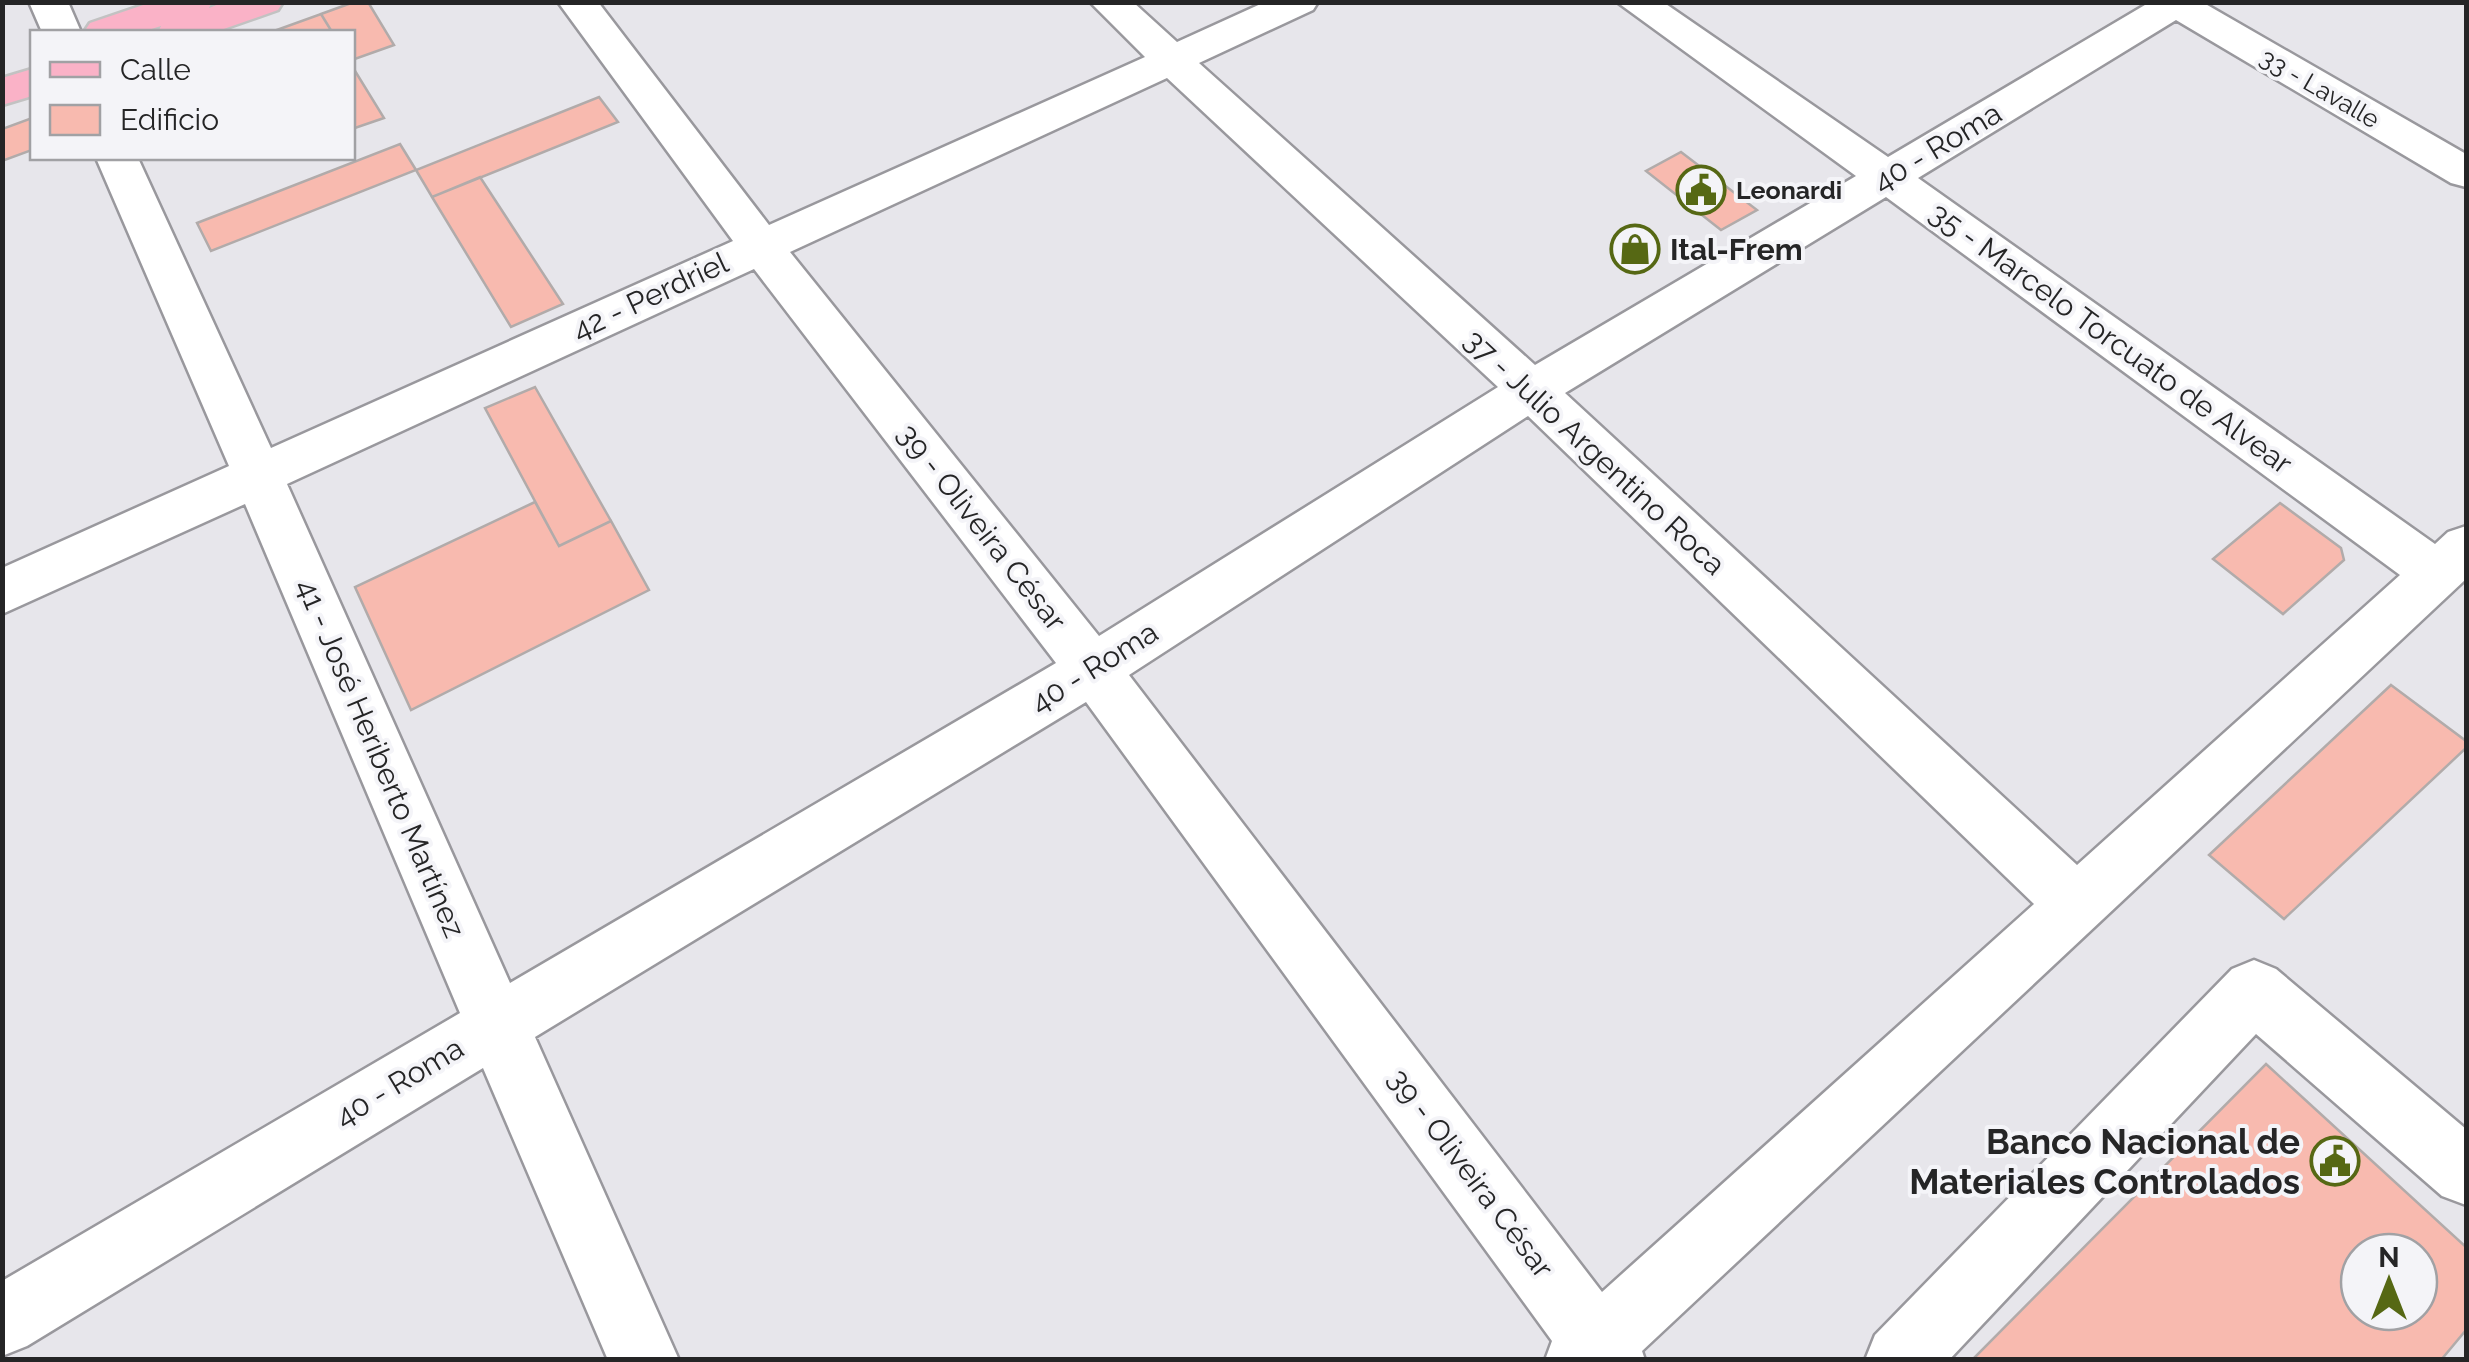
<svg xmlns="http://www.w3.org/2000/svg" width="2469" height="1362" viewBox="0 0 2469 1362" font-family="Raleway,sans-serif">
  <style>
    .building { fill: #f8baaf; stroke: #b1abaa; stroke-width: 2.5; fill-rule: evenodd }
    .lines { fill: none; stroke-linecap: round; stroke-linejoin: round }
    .minor-casing { stroke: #99989d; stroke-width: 5 }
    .major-casing { stroke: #c2c2c2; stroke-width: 5 }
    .minor { fill: #fff; fill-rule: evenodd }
    .major { fill: #fab2c7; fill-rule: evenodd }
    .labels { text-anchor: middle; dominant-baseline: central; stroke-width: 8; stroke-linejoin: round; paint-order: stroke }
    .far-street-label { font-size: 25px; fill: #252526; stroke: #f4f4f8 }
    .far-poi-label { font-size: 25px; font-weight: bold; fill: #252526; stroke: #f4f4f8; text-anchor: start }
    .street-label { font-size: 30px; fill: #252526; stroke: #f4f4f8 }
    .poi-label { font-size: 30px; font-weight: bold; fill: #252526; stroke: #f4f4f8; text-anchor: start }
    .near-poi-label { font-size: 35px; font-weight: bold; fill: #252526; stroke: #f4f4f8; text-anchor: end }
  </style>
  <rect width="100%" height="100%" fill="#e7e6eb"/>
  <path class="building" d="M 354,2 L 368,2 L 394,45 L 352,60 L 352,32 L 332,32 L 321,14 Z
    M 321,14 L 332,32 L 274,31 Z
    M 352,66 L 384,118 L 352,129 Z
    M 599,97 L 618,122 L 432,197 L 416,170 Z
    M 32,118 L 32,150 L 2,161 L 2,129 Z
    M 400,144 L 416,170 L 211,251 L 197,223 Z
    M 1681,152 L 1757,210 L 1721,230 L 1646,171 Z
    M 480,177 L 563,304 L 511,327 L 432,197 Z
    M 535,387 L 611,521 L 559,546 L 485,408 Z
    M 535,502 L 559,546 L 611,521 L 649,590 L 411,710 L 355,587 Z
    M 2280,503 L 2341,548 L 2344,560 L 2283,614 L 2213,559 Z
    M 2391,685 L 2466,741 L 2466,748 L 2284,919 L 2209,855 Z
    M 2266,1064 L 2466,1247 L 2466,1330 L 2441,1360 L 1972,1360 ZM 2359,1252 L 2419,1252 L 2419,1312 L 2359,1312 Z"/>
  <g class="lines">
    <g class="minor-casing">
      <path id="minor" d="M 29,2 L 68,2 L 81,32 L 42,32 Z
        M 558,2 L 598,2 L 769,225 L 1145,57 L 1090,2 L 1133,2 L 1177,42 L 1265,2 L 1318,2 L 1313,10 L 1199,63 L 1535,365 L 1856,176 L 1617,2 L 1663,2 L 1888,157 L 2150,2 L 2202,2 L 2466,154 L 2466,187 L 2451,183 L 2176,20 L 1918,178 L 2435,544 L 2448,532 L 2466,526 L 2466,579 L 1642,1351 L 1645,1360 L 1545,1360 L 1552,1341 L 1086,702 L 535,1037 L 679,1360 L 608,1360 L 483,1068 L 27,1346 L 2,1356 L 2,1281 L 460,1013 L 245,504 L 2,614 L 2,568 L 229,466 L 96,158 L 138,158 L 271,448 L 733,241 ZM 1167,78 L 1498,387 L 1099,636 L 790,252 ZM 1886,197 L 2400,575 L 2077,865 L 1565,393 ZM 754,269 L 1056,663 L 510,983 L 287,484 ZM 1528,416 L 2034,904 L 1602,1292 L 1129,675 Z
        M 2254,960 L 2276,969 L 2466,1129 L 2466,1205 L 2442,1196 L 2256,1034 L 1949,1360 L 1865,1360 L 1875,1335 L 2232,969 Z"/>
    </g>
    <g class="major-casing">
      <path id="major" d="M 152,2 L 212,2 L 209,8 L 224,2 L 283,2 L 278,10 L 215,32 L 158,32 L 161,26 L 142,32 L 84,32 L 90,23 Z
        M 32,69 L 32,96 L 2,105 L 2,78 Z"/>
    </g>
    <use href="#minor" class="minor"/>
    <use href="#major" class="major"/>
  </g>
  <defs>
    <g id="civic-ring" transform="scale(2.5)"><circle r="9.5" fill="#f4f4f8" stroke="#566814" stroke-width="1.5"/><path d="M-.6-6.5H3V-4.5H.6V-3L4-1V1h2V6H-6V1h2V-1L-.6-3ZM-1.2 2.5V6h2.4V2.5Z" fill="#566814"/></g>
    <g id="shop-ring" transform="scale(2.5)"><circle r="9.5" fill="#f4f4f8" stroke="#566814" stroke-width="1.5"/><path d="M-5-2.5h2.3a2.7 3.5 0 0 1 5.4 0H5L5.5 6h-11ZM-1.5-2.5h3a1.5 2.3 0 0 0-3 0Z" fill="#566814"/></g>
  </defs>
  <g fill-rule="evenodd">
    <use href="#civic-ring" x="1701" y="190"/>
    <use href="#shop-ring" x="1635" y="249"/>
    <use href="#civic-ring" x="2335" y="1161"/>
  </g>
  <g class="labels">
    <g class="far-street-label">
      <text transform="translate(2320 88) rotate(30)">33 - Lavalle</text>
    </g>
    <g class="far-poi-label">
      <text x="1736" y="190">Leonardi</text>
    </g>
    <g class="street-label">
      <text transform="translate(1937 147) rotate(-31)">40 - Roma</text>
      <text transform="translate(650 296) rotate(-25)">42 - Perdriel</text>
      <text transform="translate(2111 338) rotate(36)">35 - Marcelo Torcuato de Alvear</text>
      <text transform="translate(1595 452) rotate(43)">37 - Julio Argentino Roca</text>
      <text transform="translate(982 527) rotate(52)">39 - Oliveira César</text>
      <text transform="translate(1094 667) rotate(-32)">40 - Roma</text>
      <text transform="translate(381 758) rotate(67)">41 - José Heriberto Martínez</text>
      <text transform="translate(399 1082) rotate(-31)">40 - Roma</text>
      <text transform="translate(1471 1173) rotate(53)">39 - Oliveira César</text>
    </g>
    <g class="poi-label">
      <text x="1670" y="249">Ital-Frem</text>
    </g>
    <g class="near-poi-label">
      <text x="2300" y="1141">Banco Nacional de<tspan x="2300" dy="40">Materiales Controlados</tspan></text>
    </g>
  </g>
  <rect width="2469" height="1362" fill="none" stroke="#252526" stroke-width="10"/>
  <rect x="30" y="30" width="325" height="130" fill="#f4f4f8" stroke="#a1a1a4" stroke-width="2.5"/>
  <rect x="50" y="62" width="50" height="15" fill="#fab2c7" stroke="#a1a1a4" stroke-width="2.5"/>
  <text x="120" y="80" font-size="30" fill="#252526">Calle</text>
  <rect x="50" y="105" width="50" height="30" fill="#f8baaf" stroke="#a1a1a4" stroke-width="2.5"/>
  <text x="120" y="130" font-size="30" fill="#252526">Edificio</text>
  <g transform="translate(2389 1282)"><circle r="48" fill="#f4f4f8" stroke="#a1a1a4" stroke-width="2.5"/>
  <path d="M0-8L18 38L0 25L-18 38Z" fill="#566814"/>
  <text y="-15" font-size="28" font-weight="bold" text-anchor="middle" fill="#252526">N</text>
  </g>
</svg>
